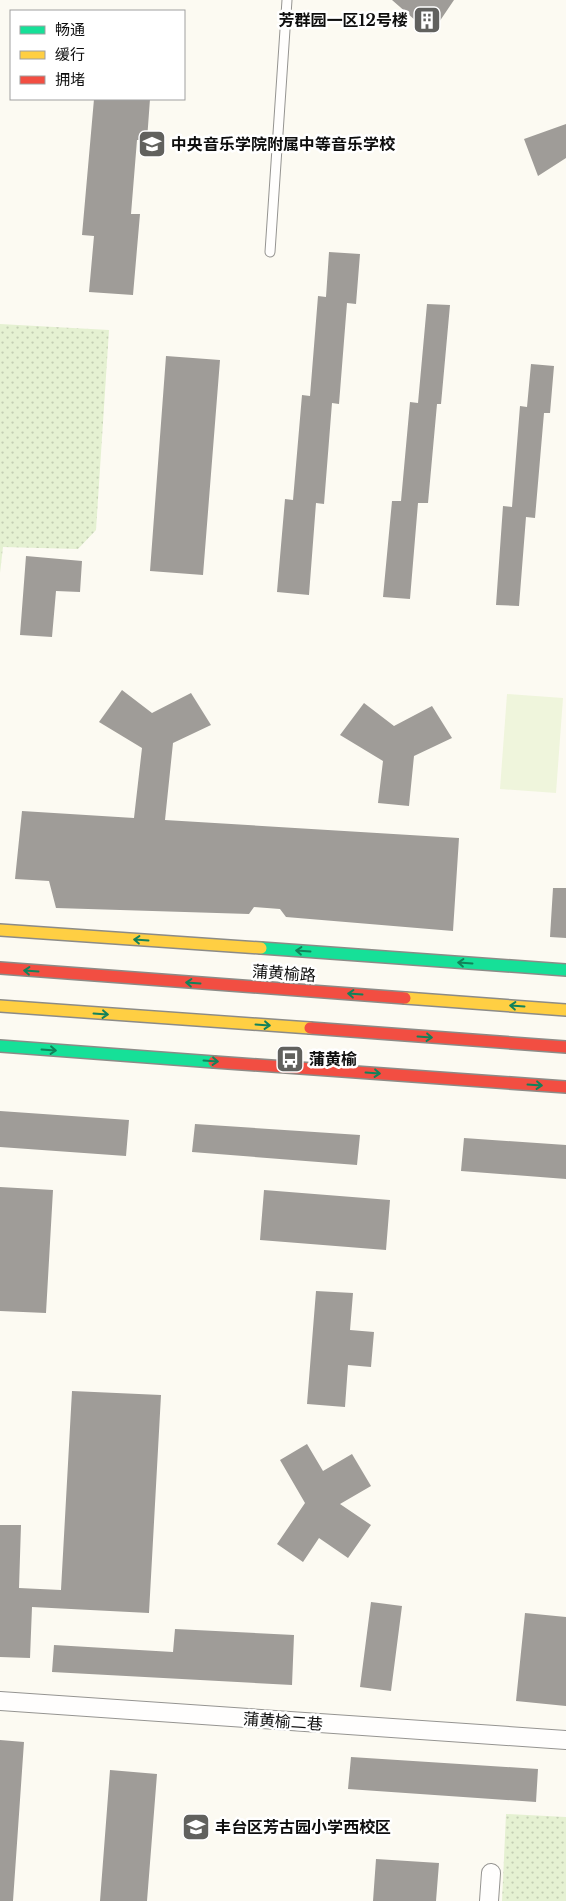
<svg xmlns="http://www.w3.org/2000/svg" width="566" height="1901" viewBox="0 0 566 1901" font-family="'Libre Baskerville','Noto Sans SC',serif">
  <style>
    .green { fill: url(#green-dots) }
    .pitch { fill: #eff5dc }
    .building { fill: #9f9c98 }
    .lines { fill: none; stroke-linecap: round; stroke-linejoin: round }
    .lane-casing { stroke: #959491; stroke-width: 11 }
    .street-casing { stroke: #959491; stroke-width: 20 }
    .fast-casing { stroke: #8c8b87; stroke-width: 14 }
    .slow-casing { stroke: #8c8b87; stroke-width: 14 }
    .jam-casing { stroke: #8c8b87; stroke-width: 14 }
    .lane { stroke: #fffefd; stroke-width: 9 }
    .street { stroke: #fffefd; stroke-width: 18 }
    .fast { stroke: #16e098; stroke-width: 11 }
    .slow { stroke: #ffcf43; stroke-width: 11 }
    .jam { stroke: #f24e42; stroke-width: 11 }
    .oneway { stroke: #12825a }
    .labels { text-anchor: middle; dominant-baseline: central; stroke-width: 5; stroke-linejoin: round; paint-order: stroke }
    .poi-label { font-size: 16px; font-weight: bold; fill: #0e0e0e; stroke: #fff; text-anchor: start }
    .street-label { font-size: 16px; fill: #0e0e0e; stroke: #fff }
  </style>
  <defs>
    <pattern id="green-dots" width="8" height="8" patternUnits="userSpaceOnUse" patternTransform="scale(1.25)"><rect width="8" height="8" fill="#e5f1d2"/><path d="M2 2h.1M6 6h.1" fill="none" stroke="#c3cdb3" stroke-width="1.8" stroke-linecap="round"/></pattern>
  </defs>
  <rect width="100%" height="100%" fill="#fcfaf2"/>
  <path class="green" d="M 0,324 L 109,330 L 96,530 L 78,549 L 3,547 L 0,573 Z
    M 506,1814 L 566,1817 L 566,1901 L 502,1901 Z"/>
  <path class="pitch" d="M 507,694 L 563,698 L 556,793 L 500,789 Z"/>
  <path class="building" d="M 392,0 L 454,0 L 431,34 Z
    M 94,99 L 150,99 L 147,140 L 137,140 L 131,214 L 140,214 L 133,295 L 89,292 L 94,236 L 82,235 Z
    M 566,124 L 566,158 L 538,176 L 524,139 Z
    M 329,252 L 360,254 L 356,304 L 347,303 L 339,404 L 332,403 L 324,504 L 316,503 L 309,595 L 277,592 L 285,499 L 293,500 L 302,395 L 310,396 L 318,296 L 326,297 Z
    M 427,304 L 450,305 L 441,404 L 437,404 L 428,503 L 418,503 L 410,599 L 383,597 L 392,501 L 401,501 L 410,402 L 418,403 Z
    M 166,356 L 220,360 L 203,575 L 150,571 Z
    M 531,364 L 554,366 L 550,413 L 544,413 L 535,518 L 526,517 L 519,606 L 496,605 L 503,506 L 512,507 L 520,406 L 527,407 Z
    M 26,556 L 82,561 L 80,592 L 56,591 L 52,637 L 20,635 Z
    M 122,690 L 152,713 L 191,693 L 211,725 L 173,743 L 165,820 L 459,838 L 453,931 L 286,917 L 280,909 L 254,907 L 249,914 L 56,908 L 49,881 L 15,879 L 22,811 L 134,818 L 142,748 L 99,722 Z
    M 364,703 L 394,726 L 432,706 L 452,738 L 414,756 L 409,806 L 378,803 L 383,761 L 340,735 Z
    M 553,888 L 566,888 L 566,938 L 550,937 Z
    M 0,1111 L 129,1120 L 126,1156 L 0,1147 Z
    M 195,1124 L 360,1135 L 357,1165 L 192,1152 Z
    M 464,1138 L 566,1145 L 566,1179 L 461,1171 Z
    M 0,1187 L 53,1190 L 46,1313 L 0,1311 Z
    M 264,1190 L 390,1200 L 386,1250 L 260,1240 Z
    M 316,1291 L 353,1293 L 350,1330 L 374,1332 L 371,1367 L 348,1365 L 345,1407 L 307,1404 Z
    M 72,1391 L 161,1395 L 149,1613 L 32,1607 L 30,1658 L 0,1657 L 0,1525 L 21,1525 L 19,1588 L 61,1590 Z
    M 307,1444 L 323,1471 L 352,1454 L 371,1486 L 340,1504 L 371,1525 L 348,1558 L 319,1538 L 303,1562 L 277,1544 L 305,1503 L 280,1460 Z
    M 371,1602 L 402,1606 L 391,1691 L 360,1687 Z
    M 525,1613 L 566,1617 L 566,1706 L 516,1701 Z
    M 175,1629 L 294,1635 L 292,1685 L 52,1672 L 54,1645 L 173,1652 Z
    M 0,1740 L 24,1742 L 13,1901 L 0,1901 Z
    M 351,1757 L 538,1769 L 536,1802 L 348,1789 Z
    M 110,1770 L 157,1774 L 147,1901 L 100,1901 Z
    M 376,1859 L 439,1863 L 436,1901 L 373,1901 Z"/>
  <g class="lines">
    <g class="lane-casing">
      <path id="lane" d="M 270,252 L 287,0"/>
    </g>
    <g class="street-casing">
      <path id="street" d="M 0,1701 L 566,1740
        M 489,1901 L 491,1873"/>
    </g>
    <g class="fast-casing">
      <path id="fast" d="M 261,948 L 566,970
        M 0,1046 L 214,1062"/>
    </g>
    <g class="slow-casing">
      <path id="slow" d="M 0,930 L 261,948
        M 405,998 L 566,1010
        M 0,1006 L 310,1028"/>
    </g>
    <g class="jam-casing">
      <path id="jam" d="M 0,968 L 405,998
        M 310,1028 L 566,1047
        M 214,1062 L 566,1087"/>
    </g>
    <use href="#lane" class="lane"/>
    <use href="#street" class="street"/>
    <use href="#fast" class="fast"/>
    <use href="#slow" class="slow"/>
    <use href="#jam" class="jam"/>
  </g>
  <defs><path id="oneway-shaft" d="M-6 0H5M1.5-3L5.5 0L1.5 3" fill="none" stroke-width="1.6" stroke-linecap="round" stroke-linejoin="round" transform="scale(1.25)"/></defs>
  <g class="oneway">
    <use href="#oneway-shaft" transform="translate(141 940) rotate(-176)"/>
    <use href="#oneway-shaft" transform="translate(303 951) rotate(-176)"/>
    <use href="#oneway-shaft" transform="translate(465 963) rotate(-176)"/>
    <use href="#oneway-shaft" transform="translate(31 971) rotate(-176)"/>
    <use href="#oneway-shaft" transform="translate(193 983) rotate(-176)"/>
    <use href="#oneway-shaft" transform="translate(355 994) rotate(-176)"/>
    <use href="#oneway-shaft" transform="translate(517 1006) rotate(-176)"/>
    <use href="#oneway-shaft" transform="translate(101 1014) rotate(4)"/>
    <use href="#oneway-shaft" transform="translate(263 1025) rotate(4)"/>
    <use href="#oneway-shaft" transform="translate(425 1037) rotate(4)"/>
    <use href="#oneway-shaft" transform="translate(49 1050) rotate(4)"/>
    <use href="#oneway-shaft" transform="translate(211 1061) rotate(4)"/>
    <use href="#oneway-shaft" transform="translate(373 1073) rotate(4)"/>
    <use href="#oneway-shaft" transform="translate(535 1085) rotate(4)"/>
  </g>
  <defs>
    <g id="building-square" transform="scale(1.4375)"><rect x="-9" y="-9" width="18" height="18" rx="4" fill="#61615e" stroke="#fff"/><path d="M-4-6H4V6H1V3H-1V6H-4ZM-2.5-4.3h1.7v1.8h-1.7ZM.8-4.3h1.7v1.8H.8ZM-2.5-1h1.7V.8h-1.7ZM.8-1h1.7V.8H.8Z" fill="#fff"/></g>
    <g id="school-square" transform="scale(1.4375)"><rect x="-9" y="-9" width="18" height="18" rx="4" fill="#61615e" stroke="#fff"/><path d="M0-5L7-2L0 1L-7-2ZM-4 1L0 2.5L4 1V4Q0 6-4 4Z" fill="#fff"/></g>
    <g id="bus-square" transform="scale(1.4375)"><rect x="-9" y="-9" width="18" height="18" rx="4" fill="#61615e" stroke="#fff"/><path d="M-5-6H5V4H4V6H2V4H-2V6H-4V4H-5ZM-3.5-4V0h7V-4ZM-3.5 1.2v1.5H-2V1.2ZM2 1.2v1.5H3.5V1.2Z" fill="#fff"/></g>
  </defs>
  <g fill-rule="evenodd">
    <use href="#building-square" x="427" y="20"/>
    <use href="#school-square" x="152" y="144"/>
    <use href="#bus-square" x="290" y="1059"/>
    <use href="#school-square" x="196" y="1827"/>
  </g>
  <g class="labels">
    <g class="poi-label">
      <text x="408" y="20" text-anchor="end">芳群园一区12号楼</text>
      <text x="171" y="144">中央音乐学院附属中等音乐学校</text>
      <text x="309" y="1059">蒲黄榆</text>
      <text x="215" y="1827">丰台区芳古园小学西校区</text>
    </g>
    <g class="street-label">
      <text transform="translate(284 973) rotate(4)">蒲黄榆路</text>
      <text transform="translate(283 1721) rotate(4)">蒲黄榆二巷</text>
    </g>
  </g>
  <rect x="10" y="10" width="175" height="90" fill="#ffffff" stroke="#9f9f9f"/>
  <rect x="20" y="26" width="25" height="8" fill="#16e098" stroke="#9f9f9f"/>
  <text x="55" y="35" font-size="15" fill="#0e0e0e">畅通</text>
  <rect x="20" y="51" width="25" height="8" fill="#ffcf43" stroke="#9f9f9f"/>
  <text x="55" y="60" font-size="15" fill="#0e0e0e">缓行</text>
  <rect x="20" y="76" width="25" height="8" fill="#f24e42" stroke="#9f9f9f"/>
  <text x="55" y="85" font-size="15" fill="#0e0e0e">拥堵</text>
</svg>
